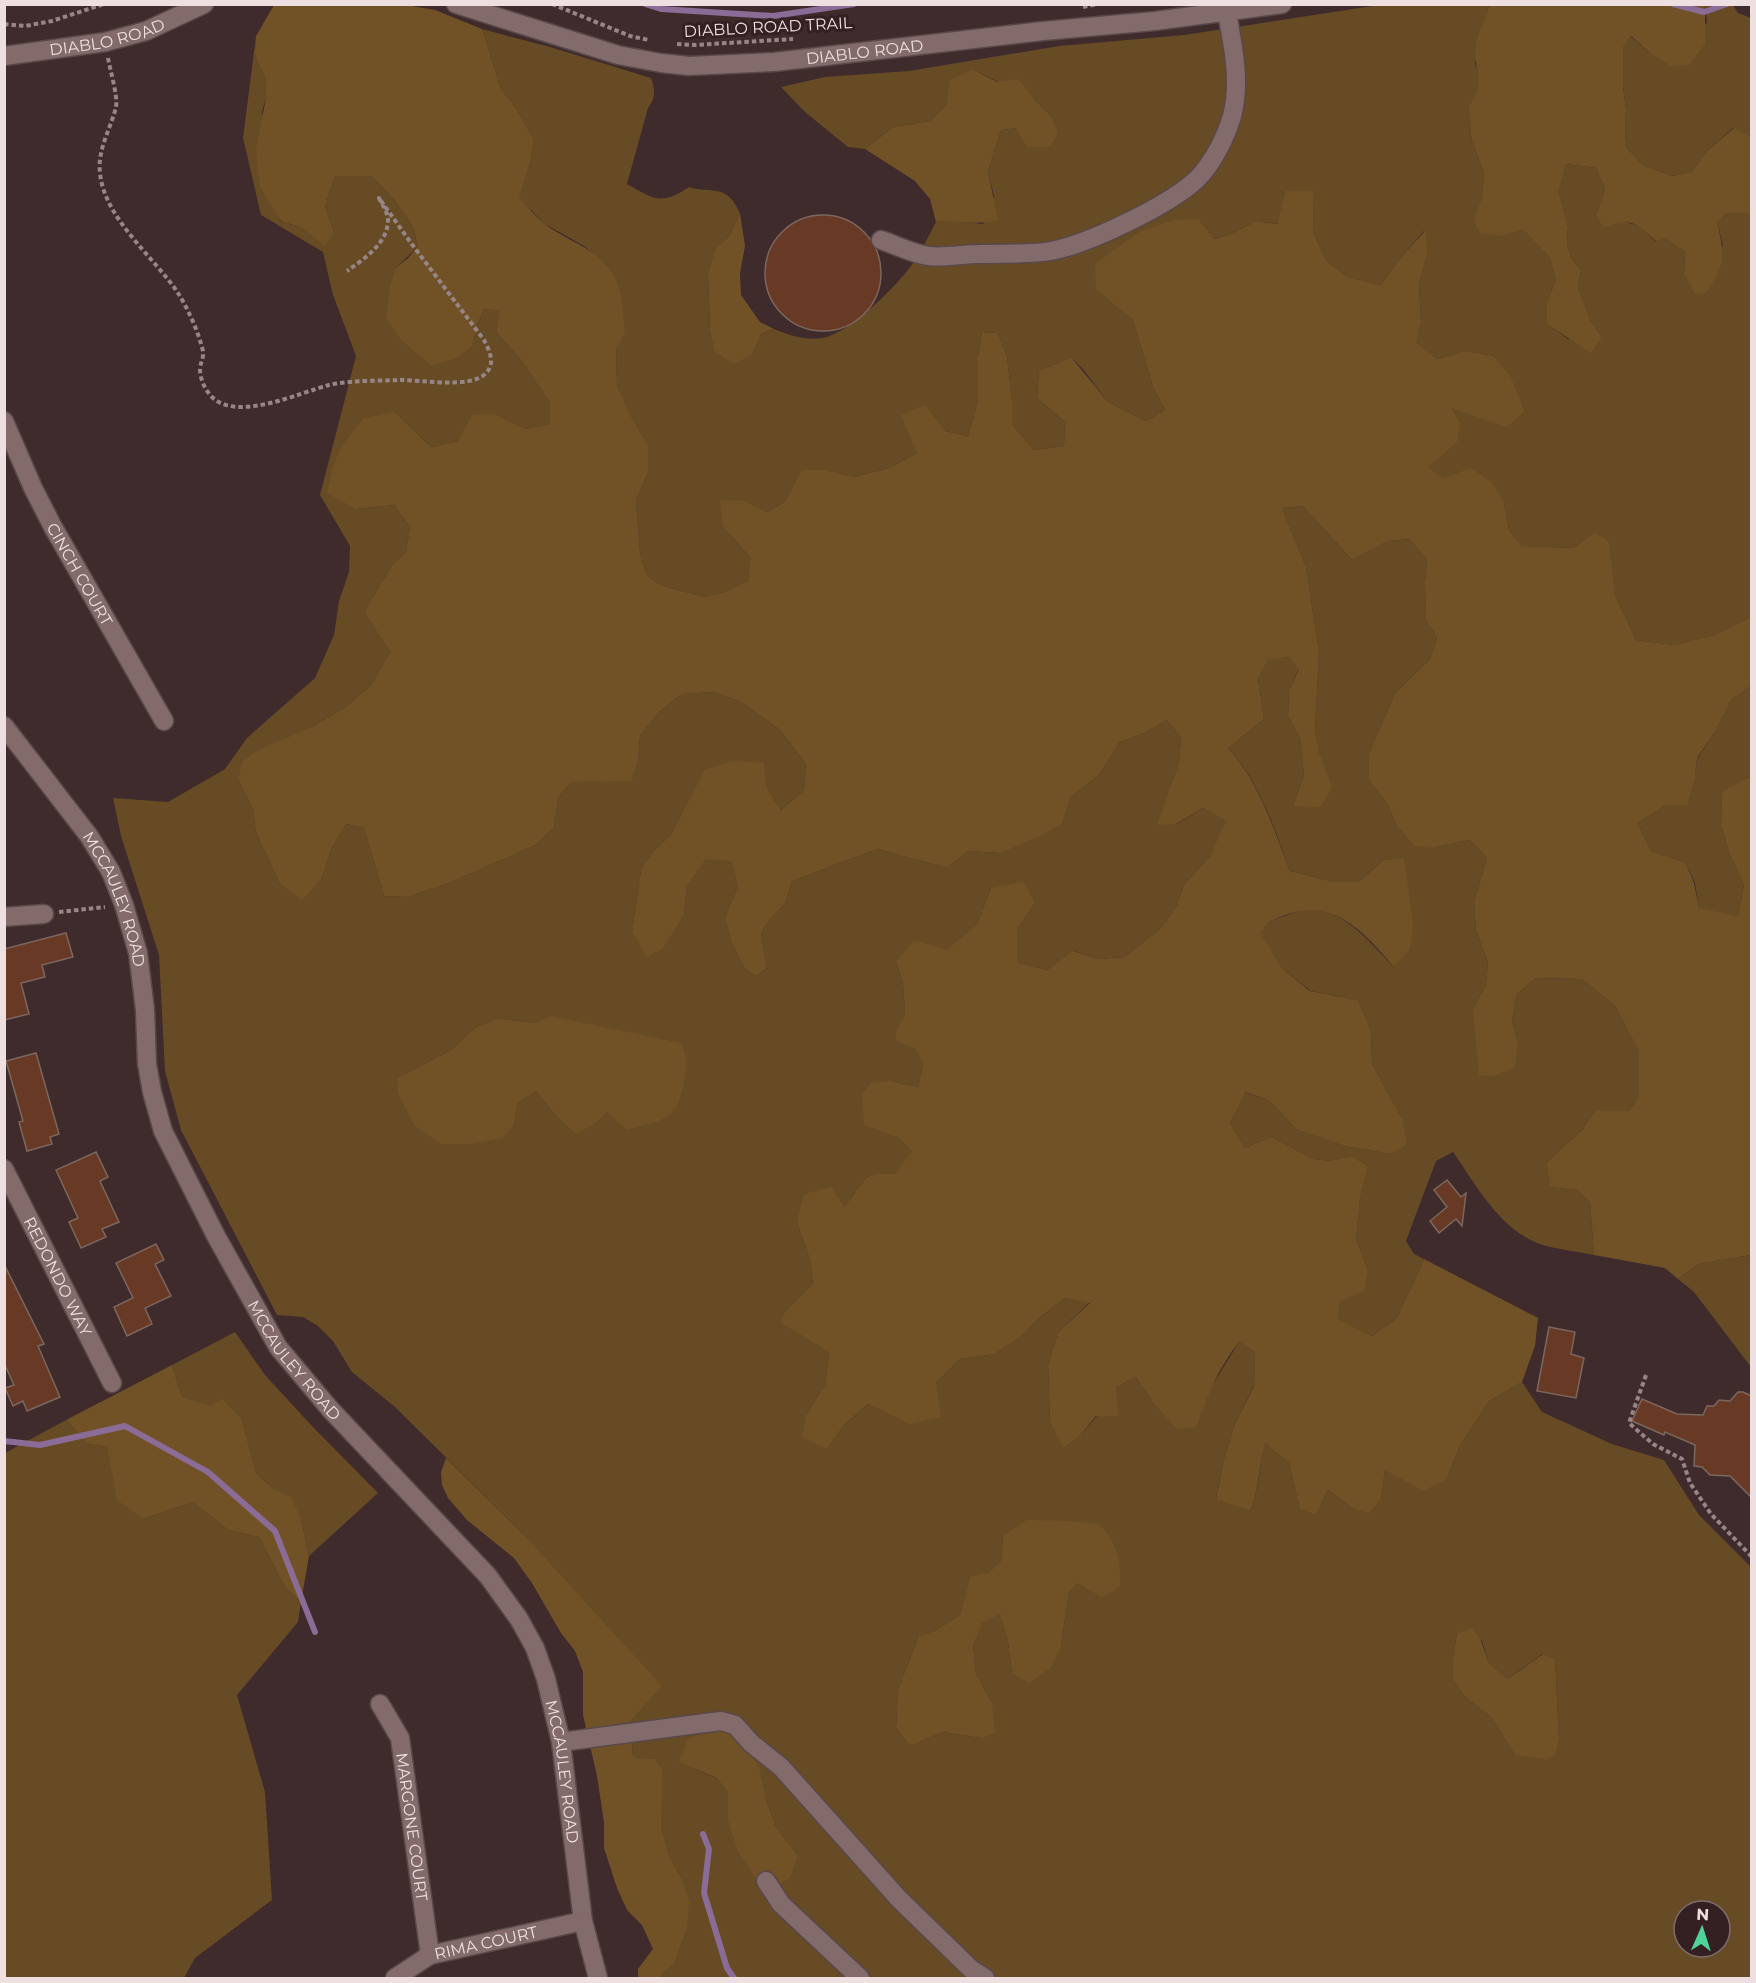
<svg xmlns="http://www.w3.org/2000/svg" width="1756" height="1983" viewBox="0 0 1756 1983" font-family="Montserrat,sans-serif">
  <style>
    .green { fill: #674b25; fill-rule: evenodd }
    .forest { fill: #715227 }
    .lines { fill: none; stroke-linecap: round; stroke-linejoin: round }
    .stream { stroke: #8a6c96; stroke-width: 6 }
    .building { fill: #683a26; stroke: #7c675e; stroke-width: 1.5 }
    .minor-casing { stroke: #594849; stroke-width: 21 }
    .path { stroke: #978687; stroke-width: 4; stroke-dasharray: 4.5 3; stroke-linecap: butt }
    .minor { stroke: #836b6c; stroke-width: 18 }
    .labels { text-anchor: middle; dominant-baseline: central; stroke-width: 6; stroke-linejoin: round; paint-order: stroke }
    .street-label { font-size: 16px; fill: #eee0e1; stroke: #342022 }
  </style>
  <rect width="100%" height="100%" fill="#3f2a2c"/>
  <path class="green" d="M 1379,5 L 1489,5 L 1475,63 L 1480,80 L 1478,94 L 1468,107 L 1472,141 L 1484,173 L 1482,197 L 1475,220 L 1503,236 L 1523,228 L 1550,258 L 1556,280 L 1547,302 L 1548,324 L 1568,339 L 1602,338 L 1590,319 L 1578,287 L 1581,270 L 1571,258 L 1567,244 L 1568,227 L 1557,191 L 1566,164 L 1596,168 L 1605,189 L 1596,214 L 1640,226 L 1656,242 L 1665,238 L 1685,252 L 1684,273 L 1723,246 L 1717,222 L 1727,213 L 1751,214 L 1751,617 L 1714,635 L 1674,645 L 1636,640 L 1615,595 L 1608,542 L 1595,532 L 1573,548 L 1522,546 L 1509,530 L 1504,502 L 1443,478 L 1427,467 L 1450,407 L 1473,415 L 1525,411 L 1511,378 L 1494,356 L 1466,351 L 1437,359 L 1415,343 L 1421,322 L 1419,285 L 1428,251 L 1424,231 L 1401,257 L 1381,285 L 1348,277 L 1327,262 L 1313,232 L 1314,191 L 1285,191 L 1279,224 L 1256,221 L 1231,234 L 1213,239 L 1198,220 L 1121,309 L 1133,320 L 1153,387 L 1165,410 L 1146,421 L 1108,402 L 1082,368 L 1071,357 L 1039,371 L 1037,398 L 1065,422 L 1064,446 L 1034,450 L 1012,424 L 1012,401 L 1007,356 L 998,333 L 982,332 L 978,356 L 978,401 L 968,436 L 945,431 L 917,453 L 889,468 L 854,477 L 827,470 L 803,470 L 785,502 L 767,512 L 745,501 L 723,527 L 750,557 L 748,581 L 724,592 L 704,597 L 660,585 L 646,574 L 640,553 L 636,500 L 648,473 L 617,385 L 616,348 L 621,303 L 615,279 L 606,264 L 584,246 L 545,224 L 518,197 L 530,163 L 534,140 L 516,108 L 501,89 L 482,29 L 550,47 L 651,78 C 655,89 656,98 648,108 L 627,184 C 654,199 661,206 689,187 C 701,192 717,187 728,196 C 733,199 737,208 740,213 L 730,235 L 715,249 L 708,272 L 710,331 L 714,351 L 752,354 L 761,334 L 774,329 C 788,335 807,341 823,338 C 851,332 897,286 914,262 C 922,250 929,235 936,222 L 952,221 L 983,224 L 994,196 L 988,171 L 1001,130 L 1016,128 L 1051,116 L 1035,100 L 972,69 L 951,80 L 946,105 L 930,121 L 893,127 L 865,149 L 848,147 L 805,112 L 781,87 L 825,77 L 909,71 L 1059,46 L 1184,35 Z
    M 1705,5 L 1733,5 L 1738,13 L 1751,18 L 1751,137 L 1733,128 L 1708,150 L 1692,172 L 1672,176 L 1644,166 L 1627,148 L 1625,136 L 1626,109 L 1623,87 L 1623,47 L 1630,36 L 1649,52 L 1707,23 Z
    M 256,36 L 255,53 L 259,67 L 265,76 L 266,98 L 262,112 L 280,221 L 302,228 L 334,232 L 325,207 L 335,176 L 372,176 L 395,201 L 413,227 L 418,246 L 396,268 L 473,345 L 477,325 L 484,309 L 501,311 L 496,332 L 521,360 L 550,403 L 550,424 L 525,429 L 495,414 L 458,441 L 431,447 L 395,412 L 356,509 L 394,505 L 410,527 L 406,552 L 392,565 L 364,612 L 390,652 L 371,685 L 346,707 L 308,729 L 238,779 L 253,809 L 256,832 L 279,883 L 302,899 L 321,880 L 332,847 L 345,824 L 364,828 L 384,896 L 407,897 L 449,883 L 536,845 L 554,827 L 558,798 L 571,782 L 632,780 L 638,762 L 640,736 L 659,712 L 682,694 L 714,692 L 741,702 L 779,729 L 806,764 L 804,790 L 781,810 L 766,786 L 704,770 L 671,835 L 653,851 L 641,870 L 632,932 L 684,914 L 687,886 L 706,858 L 731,860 L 738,886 L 725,917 L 731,941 L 745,969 L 756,976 L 767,968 L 761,933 L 771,918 L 785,904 L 792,881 L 877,849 L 947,868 L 968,851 L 1001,853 L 1062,824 L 1071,797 L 1099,775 L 1120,742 L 1144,733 L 1167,720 L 1181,738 L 1179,762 L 1158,824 L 1177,824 L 1203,808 L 1227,821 L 1210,856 L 1184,885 L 1175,909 L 1160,929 L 1125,957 L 1099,959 L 1074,951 L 1047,970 L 1017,962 L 1017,929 L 1035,903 L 991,888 L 977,924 L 947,951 L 926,943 L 896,961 L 903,983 L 905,1013 L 895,1036 L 898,1042 L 915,1047 L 923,1064 L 918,1087 L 891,1081 L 897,1137 L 913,1151 L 895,1174 L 874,1174 L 866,1178 L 844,1207 L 797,1222 L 810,1260 L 813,1283 L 787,1309 L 829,1352 L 825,1385 L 806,1415 L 827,1449 L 844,1425 L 868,1404 L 908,1424 L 936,1383 L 960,1359 L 995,1354 L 1022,1336 L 1039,1318 L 1065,1298 L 1090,1302 L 1058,1332 L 1048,1365 L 1050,1421 L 1081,1434 L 1097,1416 L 1116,1387 L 1136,1377 L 1153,1402 L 1197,1427 L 1208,1392 L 1239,1342 L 1255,1352 L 1254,1385 L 1235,1424 L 1224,1459 L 1216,1498 L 1250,1511 C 1260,1489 1259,1465 1264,1442 L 1289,1463 L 1300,1510 L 1316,1515 L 1328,1490 L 1354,1509 L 1381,1499 L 1385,1470 L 1447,1479 L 1459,1447 L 1489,1401 L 1522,1382 L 1542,1412 L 1612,1444 L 1664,1460 L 1699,1515 L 1751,1567 L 1751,1978 L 661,1978 L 662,1974 L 674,1965 L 687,1929 L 681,1877 L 669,1855 L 661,1826 L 661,1798 L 654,1759 L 633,1757 L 630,1721 L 523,1534 L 395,1407 L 352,1372 L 333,1341 L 318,1326 L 303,1317 L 277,1315 L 181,1130 L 165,1071 L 159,955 L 121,836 L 113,798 L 168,802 L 225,769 L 247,738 L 315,678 L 334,635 L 339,601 L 349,572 L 350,546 L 320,495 L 356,356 L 333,295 L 323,252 L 261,215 L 243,138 ZM 550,1016 L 648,1124 L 626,1130 L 607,1111 L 599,1121 L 557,1117 L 536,1091 L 518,1103 L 514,1124 L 397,1078 L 451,1050 L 476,1027 L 498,1018 L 534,1023 ZM 1003,1536 L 1078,1583 L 1069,1593 L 1061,1645 L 1012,1673 L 1008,1642 L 1000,1613 L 983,1623 L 973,1645 L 976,1674 L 992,1703 L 981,1738 L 943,1732 L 910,1746 L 896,1728 L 898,1689 L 919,1636 L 936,1630 L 960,1615 L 970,1578 L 989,1572 L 1001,1561 ZM 1457,1633 L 1482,1641 L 1489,1663 L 1508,1679 L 1542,1654 L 1555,1659 L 1559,1740 L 1556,1754 L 1515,1755 L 1492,1718 L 1465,1697 L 1453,1680 L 1453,1658 ZM 679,1762 L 766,1800 L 777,1829 L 798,1855 L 728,1820 L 728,1794 L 717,1778 ZM 1684,1911 L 1720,1911 L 1720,1947 L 1684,1947 Z
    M 1303,506 L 1352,560 L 1388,541 L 1411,539 L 1427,559 L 1425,584 L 1426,620 L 1437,638 L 1430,659 L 1395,693 L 1369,753 L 1369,780 L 1388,805 L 1396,824 L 1436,847 L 1470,840 L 1487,858 L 1474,902 L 1476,931 L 1488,962 L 1486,984 L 1473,1009 L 1518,1043 L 1512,1021 L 1517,994 L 1536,978 L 1582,979 L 1616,1007 L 1639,1052 L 1639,1095 L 1629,1111 L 1595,1111 L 1583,1129 L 1546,1163 L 1550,1187 L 1577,1190 L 1590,1202 L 1594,1255 C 1577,1251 1559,1250 1543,1245 C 1501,1232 1476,1185 1453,1152 L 1436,1161 L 1406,1241 L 1414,1254 L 1424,1259 L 1397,1318 L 1372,1336 L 1337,1319 L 1340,1301 L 1368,1270 L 1356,1239 L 1360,1197 L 1368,1166 L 1352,1156 L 1329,1161 L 1314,1159 L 1271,1137 L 1245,1148 L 1230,1123 L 1244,1092 L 1268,1100 L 1297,1130 L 1344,1146 L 1391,1154 L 1402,1118 L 1372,1064 L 1371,1031 L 1358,1000 L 1311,991 L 1283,969 L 1259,933 C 1270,919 1274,920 1290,914 C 1335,896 1366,939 1394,967 L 1404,859 L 1384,860 L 1358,882 L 1334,882 L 1290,871 C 1274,828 1260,782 1228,748 L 1264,719 L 1258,679 L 1268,659 L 1289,657 L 1299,668 L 1289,690 L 1288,717 L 1300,738 L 1304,775 L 1293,806 L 1320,755 L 1315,731 L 1319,652 L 1306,567 L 1282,508 Z
    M 1751,686 L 1751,777 L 1744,779 L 1722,793 L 1721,825 L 1730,855 L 1744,885 L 1738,916 L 1699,909 L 1695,883 L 1686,863 L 1651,851 L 1638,823 L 1666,805 L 1695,777 L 1697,759 L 1715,732 L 1732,699 Z
    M 1751,1255 L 1751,1367 L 1694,1292 L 1678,1279 L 1698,1264 Z
    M 235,1332 L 265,1375 L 312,1426 L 378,1493 L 309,1556 L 301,1519 L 275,1490 L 256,1473 L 242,1419 L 182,1397 L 172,1365 Z
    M 66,1420 L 88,1444 L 107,1447 L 143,1519 L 193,1502 L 228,1530 L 259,1537 L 285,1587 L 301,1602 L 298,1622 L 237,1695 L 265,1792 L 272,1900 L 195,1958 L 184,1978 L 5,1978 L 5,1453 Z"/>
  <path class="forest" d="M 274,5 L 406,5 L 435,10 L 482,29 L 501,89 L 516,108 L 534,140 L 530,163 L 519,197 C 527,206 535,216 545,224 C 568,242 601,249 615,278 C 623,294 623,316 625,333 L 616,348 L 617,385 L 629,414 L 648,446 L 648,473 L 636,500 L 640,553 L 646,574 L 660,585 L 704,597 L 724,592 L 748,581 L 750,557 L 723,527 L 720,500 L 745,501 L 767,512 L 785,502 L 802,470 L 827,470 L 854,477 L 889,468 L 917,453 L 901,415 L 925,405 L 945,431 L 968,436 L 978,401 L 978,356 L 982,332 L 998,333 L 1007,356 L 1012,401 L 1012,424 L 1034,450 L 1064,446 L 1065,422 L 1037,398 L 1039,371 L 1071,357 L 1108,402 L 1146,421 L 1165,410 L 1153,387 L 1133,320 L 1096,289 L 1095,264 L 1139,232 L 1174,220 L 1198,219 L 1214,239 L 1231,234 L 1256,221 L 1278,224 L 1285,191 L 1314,191 L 1313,232 L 1327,262 L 1348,277 L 1381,285 L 1401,257 L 1425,231 L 1428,251 L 1419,285 L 1421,322 L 1416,343 L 1437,359 L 1466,351 L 1494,356 L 1511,377 L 1525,411 L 1507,427 L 1451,408 L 1460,423 L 1457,442 L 1428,467 L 1443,478 L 1471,468 L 1491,482 L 1504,502 L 1509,530 L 1522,546 L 1573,548 L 1595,532 L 1609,542 L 1615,595 L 1636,640 L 1674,645 L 1714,635 L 1751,617 L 1751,686 L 1732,699 L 1715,732 L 1697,758 L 1695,777 L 1687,805 L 1666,805 L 1638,823 L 1651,851 L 1686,863 L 1694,883 L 1699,908 L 1738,916 L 1744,885 L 1730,855 L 1721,825 L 1722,792 L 1744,779 L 1751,777 L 1751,1255 L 1698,1264 L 1678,1279 L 1665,1268 L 1594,1255 L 1590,1202 L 1577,1190 L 1550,1187 L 1546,1163 L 1583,1129 L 1595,1111 L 1629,1111 L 1639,1095 L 1639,1052 L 1616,1007 L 1582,979 L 1536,978 L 1517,994 L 1512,1021 L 1518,1043 L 1515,1067 L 1494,1076 L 1479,1075 L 1473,1009 L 1486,984 L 1488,962 L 1476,931 L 1474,902 L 1487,858 L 1470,840 L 1436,847 L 1414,846 L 1396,824 L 1388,805 L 1369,780 L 1369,753 L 1395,693 L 1430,659 L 1437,638 L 1426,620 L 1425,584 L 1427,559 L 1410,539 L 1388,541 L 1352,560 L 1303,506 L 1282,508 L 1306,567 L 1319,652 L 1315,731 L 1320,755 L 1332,787 L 1321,807 L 1293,806 L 1304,775 L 1300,738 L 1288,717 L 1289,690 L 1299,669 L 1289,657 L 1268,660 L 1258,679 L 1264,719 L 1228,748 C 1260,783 1273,828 1290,871 L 1334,882 L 1358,882 L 1384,860 L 1404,858 L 1413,924 L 1410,949 L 1394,967 C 1365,933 1334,897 1285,915 C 1272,920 1268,921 1260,933 L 1283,969 L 1310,991 L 1358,1000 L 1371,1031 L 1372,1064 L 1402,1118 L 1407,1144 L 1391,1154 L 1344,1146 L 1297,1130 L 1268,1100 L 1245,1092 L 1230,1123 L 1245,1148 L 1271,1137 L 1314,1159 L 1329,1161 L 1352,1156 L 1368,1166 L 1360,1198 L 1356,1239 L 1368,1270 L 1364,1291 L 1340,1301 L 1338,1319 L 1372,1336 L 1397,1318 L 1424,1259 L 1538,1318 L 1535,1346 L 1522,1382 L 1489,1401 L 1459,1447 L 1447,1479 L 1423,1491 L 1385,1470 L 1381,1499 L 1369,1513 L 1354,1509 L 1328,1490 L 1316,1515 L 1300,1510 L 1289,1463 L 1265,1443 C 1258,1465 1260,1489 1250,1511 L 1216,1499 L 1224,1459 L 1235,1424 L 1254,1386 L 1255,1352 L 1239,1342 C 1218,1369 1207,1395 1197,1427 L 1177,1429 L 1153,1402 L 1136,1377 L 1116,1387 L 1118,1416 L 1096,1416 L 1081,1434 L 1063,1448 L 1050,1421 L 1048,1365 L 1058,1332 L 1090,1303 L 1065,1298 L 1039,1318 L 1022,1336 L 995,1354 L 960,1359 L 936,1383 L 941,1417 L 908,1424 L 868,1404 L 844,1425 L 827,1449 L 802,1437 L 806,1415 L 825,1385 L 829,1352 L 780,1322 L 787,1309 L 813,1283 L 810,1260 L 797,1222 L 804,1194 L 831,1187 L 844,1207 L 866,1178 L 874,1174 L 895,1174 L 912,1151 L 897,1137 L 864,1125 L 862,1094 L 871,1083 L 891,1081 L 918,1087 L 923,1064 L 915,1048 L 897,1042 L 895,1035 L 905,1013 L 903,983 L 896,961 L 914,941 L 926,943 L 947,950 L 977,924 L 991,888 L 1023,882 L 1035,903 L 1017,929 L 1017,962 L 1047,970 L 1073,951 L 1099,959 L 1125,957 L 1160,929 L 1175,909 L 1184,885 L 1210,856 L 1226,821 L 1203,808 L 1176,824 L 1157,825 L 1179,762 L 1181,738 L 1167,720 L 1144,733 L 1120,742 L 1099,775 L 1071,797 L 1062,824 L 1038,837 L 1001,853 L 968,851 L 947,868 L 877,849 L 792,881 L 785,904 L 771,918 L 761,933 L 767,968 L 756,976 L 745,969 L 731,941 L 725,917 L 738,886 L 731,861 L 706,859 L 687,886 L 684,914 L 663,948 L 647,957 L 632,932 L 641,870 L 653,851 L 671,835 L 704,770 L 732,761 L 764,763 L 766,786 L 781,810 L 804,790 L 806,764 L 779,729 L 741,702 L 714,692 L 682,694 L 659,712 L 640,736 L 638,762 L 632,781 L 571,782 L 558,798 L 554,827 L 536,845 L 449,883 L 407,897 L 384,896 L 364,828 L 346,824 L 332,847 L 321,880 L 302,900 L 279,883 L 256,832 L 253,809 L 238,779 L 243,761 L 260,749 L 308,729 L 346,707 L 371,685 L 390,652 L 364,612 L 392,565 L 406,552 L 410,527 L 394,505 L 356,509 L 327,493 C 334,457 340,446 364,418 L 395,412 L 431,447 L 458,441 L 472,415 L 495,414 L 525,429 L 550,424 L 550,403 L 521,360 L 496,332 L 500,311 L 484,309 L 477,325 L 473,345 L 458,357 L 432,366 L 401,340 L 386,317 L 390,287 L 396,268 L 408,258 L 418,246 L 413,227 L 395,201 L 372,176 L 335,176 L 325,207 L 334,232 L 325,246 L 302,228 L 281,221 L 260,187 L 256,150 L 266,98 L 265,76 L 259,67 L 255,53 L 256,36 Z
    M 1489,5 L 1705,5 L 1705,44 L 1689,65 L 1671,66 L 1649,52 L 1631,36 L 1623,47 L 1623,87 L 1626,109 L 1625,136 L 1627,148 L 1644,166 L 1672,176 L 1692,172 L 1708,150 L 1734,128 L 1751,137 L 1751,214 L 1727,213 L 1717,222 C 1725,257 1726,263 1706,293 L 1695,294 L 1684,273 L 1685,252 L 1665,238 L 1657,242 C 1635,221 1632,218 1603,227 L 1596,214 L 1605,189 L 1596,168 L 1566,164 L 1558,191 L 1568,227 L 1567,244 L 1571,258 L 1581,270 L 1578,287 L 1590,319 L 1602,338 L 1591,353 L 1547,324 L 1547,302 L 1556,280 L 1550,258 L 1523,229 L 1503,236 L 1480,233 L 1474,220 L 1482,197 L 1484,173 L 1472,141 L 1468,107 C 1489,79 1472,74 1476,45 C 1478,31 1487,18 1489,5 Z
    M 972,69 L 997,82 L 1018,79 L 1035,100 L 1051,116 L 1058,133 L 1050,147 L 1027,147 L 1016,128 L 1001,130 L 988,171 L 998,220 C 977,226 958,220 936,222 L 930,199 L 915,181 L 865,149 L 893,127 L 930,121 L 946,105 L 950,80 Z
    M 740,213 L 745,246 L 740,273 L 741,295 L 760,322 L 774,329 L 761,334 L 752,354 L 734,364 L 714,351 L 710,331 L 708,272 L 715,249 L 730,235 Z
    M 550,1016 L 681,1043 C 683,1048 686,1055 686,1061 C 686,1075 682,1104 671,1114 C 662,1122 638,1127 626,1130 L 607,1112 L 599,1121 L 576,1134 L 557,1117 L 536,1091 L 518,1103 L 514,1124 L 503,1138 L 470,1144 L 441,1144 L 414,1125 L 398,1093 L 397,1078 L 451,1050 L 476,1027 L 498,1018 L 534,1023 Z
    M 172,1365 L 182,1397 L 211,1406 L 222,1399 L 242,1419 L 256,1473 L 275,1490 L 291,1497 L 301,1519 L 309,1556 L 301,1602 L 285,1587 L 259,1537 L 228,1530 L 193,1502 L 143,1519 L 117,1500 L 107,1447 L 88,1444 L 66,1420 Z
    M 446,1458 L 523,1534 L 662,1686 L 630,1721 L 633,1757 L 654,1759 L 662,1769 L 661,1826 L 669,1855 L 681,1877 L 689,1902 L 687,1929 L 678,1954 L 674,1965 L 662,1974 L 661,1978 L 638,1978 L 638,1969 L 653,1949 L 642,1925 L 627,1910 L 617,1888 L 604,1848 L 604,1822 L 597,1776 L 583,1715 L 583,1672 L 575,1651 L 561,1633 L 532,1583 L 514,1558 L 467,1520 L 448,1498 L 442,1485 L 441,1472 Z
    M 1027,1520 L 1068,1521 L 1099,1524 C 1117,1542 1121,1560 1120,1585 L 1114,1591 L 1101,1597 L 1078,1583 L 1069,1593 L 1061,1645 L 1051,1668 L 1029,1683 L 1012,1673 L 1008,1642 L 1000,1614 L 983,1623 L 973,1645 L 976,1674 L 992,1703 L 995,1733 L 981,1738 L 943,1732 L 910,1746 L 896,1728 L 898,1689 L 919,1636 L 936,1630 L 960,1615 L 970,1577 L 989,1572 L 1001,1561 L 1003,1536 Z
    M 1472,1628 L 1481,1641 L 1489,1663 L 1508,1679 L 1543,1654 L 1555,1659 L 1559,1740 L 1556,1754 L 1547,1759 L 1515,1755 L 1492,1718 L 1465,1697 L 1453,1680 L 1453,1658 L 1457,1633 Z
    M 712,1731 L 728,1731 L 745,1745 L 759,1767 L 766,1800 L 777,1829 L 798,1855 L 790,1878 L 774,1886 L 756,1879 L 738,1851 L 728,1820 L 728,1794 L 717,1778 L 679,1762 L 688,1739 Z"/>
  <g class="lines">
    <path class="stream" d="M 645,4 L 661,9 L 773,16 L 854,4
      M 1673,4 L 1704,12 L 1727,4
      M 4,1441 L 40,1445 L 125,1426 L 208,1472 L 275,1531 L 315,1632
      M 703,1834 L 709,1849 L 704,1893 L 727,1968 L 734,1978"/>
  </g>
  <path class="building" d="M765 273a58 58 0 1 1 116 0a58 58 0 1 1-116 0Z
    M 66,933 L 73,957 L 42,965 L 45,977 L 21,983 L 29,1014 L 4,1020 L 4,949 Z
    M 36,1053 L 59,1134 L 50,1137 L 52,1144 L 27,1151 L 19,1122 L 23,1121 L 6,1061 Z
    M 96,1152 L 108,1177 L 100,1181 L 119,1222 L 102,1229 L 106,1237 L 81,1248 L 69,1222 L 78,1218 L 56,1170 Z
    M 1447,1180 L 1461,1197 L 1466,1193 L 1462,1226 L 1456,1219 L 1439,1233 L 1430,1221 L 1447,1207 L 1434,1190 Z
    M 156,1244 L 164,1260 L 155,1264 L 171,1296 L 145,1308 L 152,1324 L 127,1336 L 114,1307 L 133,1298 L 116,1263 Z
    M 4,1264 L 44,1344 L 38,1346 L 60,1397 L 27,1411 L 23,1401 L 13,1406 L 5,1388 L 14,1385 L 4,1363 Z
    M 1549,1327 L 1575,1332 L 1571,1354 L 1584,1358 L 1576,1398 L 1537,1391 Z
    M 1738,1392 L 1743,1392 L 1752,1396 L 1752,1498 L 1730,1476 L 1710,1475 L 1702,1467 L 1694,1466 L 1695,1445 L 1665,1432 L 1664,1435 L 1632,1421 L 1642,1399 L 1677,1414 L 1703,1415 L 1707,1406 L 1714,1406 L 1719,1400 L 1730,1401 Z"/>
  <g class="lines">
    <g class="minor-casing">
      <g id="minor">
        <path id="s1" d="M 456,4 L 618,55 L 661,63 L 689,66 L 774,62 L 1043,31 L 1155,21 L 1282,4"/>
        <path id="s2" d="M 4,56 L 105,42 L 146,31 L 204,4"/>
        <path d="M 881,240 C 896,245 913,254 929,256 C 944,258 963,254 979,254 C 1002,253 1028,255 1051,251 C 1088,244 1170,205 1197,179 C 1213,163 1226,137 1232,116 C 1241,82 1233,46 1227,13"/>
        <path id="s3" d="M 4,421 L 33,488 L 53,527 L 164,721"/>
        <path id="s4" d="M 4,726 L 89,836 L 111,872 L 124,905 L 138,953 L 145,1010 L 147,1064 L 152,1092 L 163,1131 L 216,1236 L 278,1347 L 330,1409 L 488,1576 L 519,1619 L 535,1648 L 546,1679 L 561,1742 L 583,1921 L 598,1978"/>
        <path d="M 4,917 L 44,914"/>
        <path id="s5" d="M 4,1169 L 112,1383"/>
        <path id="s6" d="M 380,1704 L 400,1738 L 430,1955"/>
        <path d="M 561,1742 L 705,1723 L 721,1721 L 735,1725 L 751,1743 L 781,1767 L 899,1899 L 971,1969 L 985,1978"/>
        <path d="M 766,1881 L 781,1904 L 860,1978"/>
        <path id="s7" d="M 395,1978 L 430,1955 L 583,1921"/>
      </g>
    </g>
    <path class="path" d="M 552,4 L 630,36 L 649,40
      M 1083,7 L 1098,4
      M 4,24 L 25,26 L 52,21 L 104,4
      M 677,44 L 695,45 L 793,39
      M 108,58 C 110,70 118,96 116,107 C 111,128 97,150 100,173 C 104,218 154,257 178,293 C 188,309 197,329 202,347 C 205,358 201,359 200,369 C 200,379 205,390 212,397 C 237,422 299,393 329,385 C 352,380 378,381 401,380 C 421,380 472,389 486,373 C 496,363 489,350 484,340 L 411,243 L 379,198 C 382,204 388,213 388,220 C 388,243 364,259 347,271
      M 59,912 L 105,907
      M 1646,1375 L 1629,1423 L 1653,1444 L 1682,1459 L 1690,1483 L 1711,1514 L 1752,1557"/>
    <use href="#minor" class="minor"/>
  </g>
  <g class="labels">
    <g class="street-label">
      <text transform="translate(768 27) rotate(-3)">DIABLO ROAD TRAIL</text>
      <text stroke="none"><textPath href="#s2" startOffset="105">DIABLO ROAD</textPath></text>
      <text stroke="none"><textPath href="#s1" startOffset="418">DIABLO ROAD</textPath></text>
      <text stroke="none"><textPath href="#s3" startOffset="171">CINCH COURT</textPath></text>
      <text stroke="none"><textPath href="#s4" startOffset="208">MCCAULEY ROAD</textPath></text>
      <text stroke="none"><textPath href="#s5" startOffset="120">REDONDO WAY</textPath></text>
      <text stroke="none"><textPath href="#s4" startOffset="712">MCCAULEY ROAD</textPath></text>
      <text stroke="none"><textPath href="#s4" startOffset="1216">MCCAULEY ROAD</textPath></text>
      <text stroke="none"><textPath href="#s6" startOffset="129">MARGONE COURT</textPath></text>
      <text stroke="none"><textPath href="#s7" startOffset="99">RIMA COURT</textPath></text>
    </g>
  </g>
  <rect width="1756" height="1983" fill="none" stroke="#eee0e1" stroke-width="12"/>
  <g transform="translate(1702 1929) rotate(3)"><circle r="28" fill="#342022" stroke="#7e6d6e" stroke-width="1.5"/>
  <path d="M0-4.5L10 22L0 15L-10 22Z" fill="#50d398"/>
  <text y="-9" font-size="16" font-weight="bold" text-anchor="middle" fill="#eee0e1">N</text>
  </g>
</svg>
